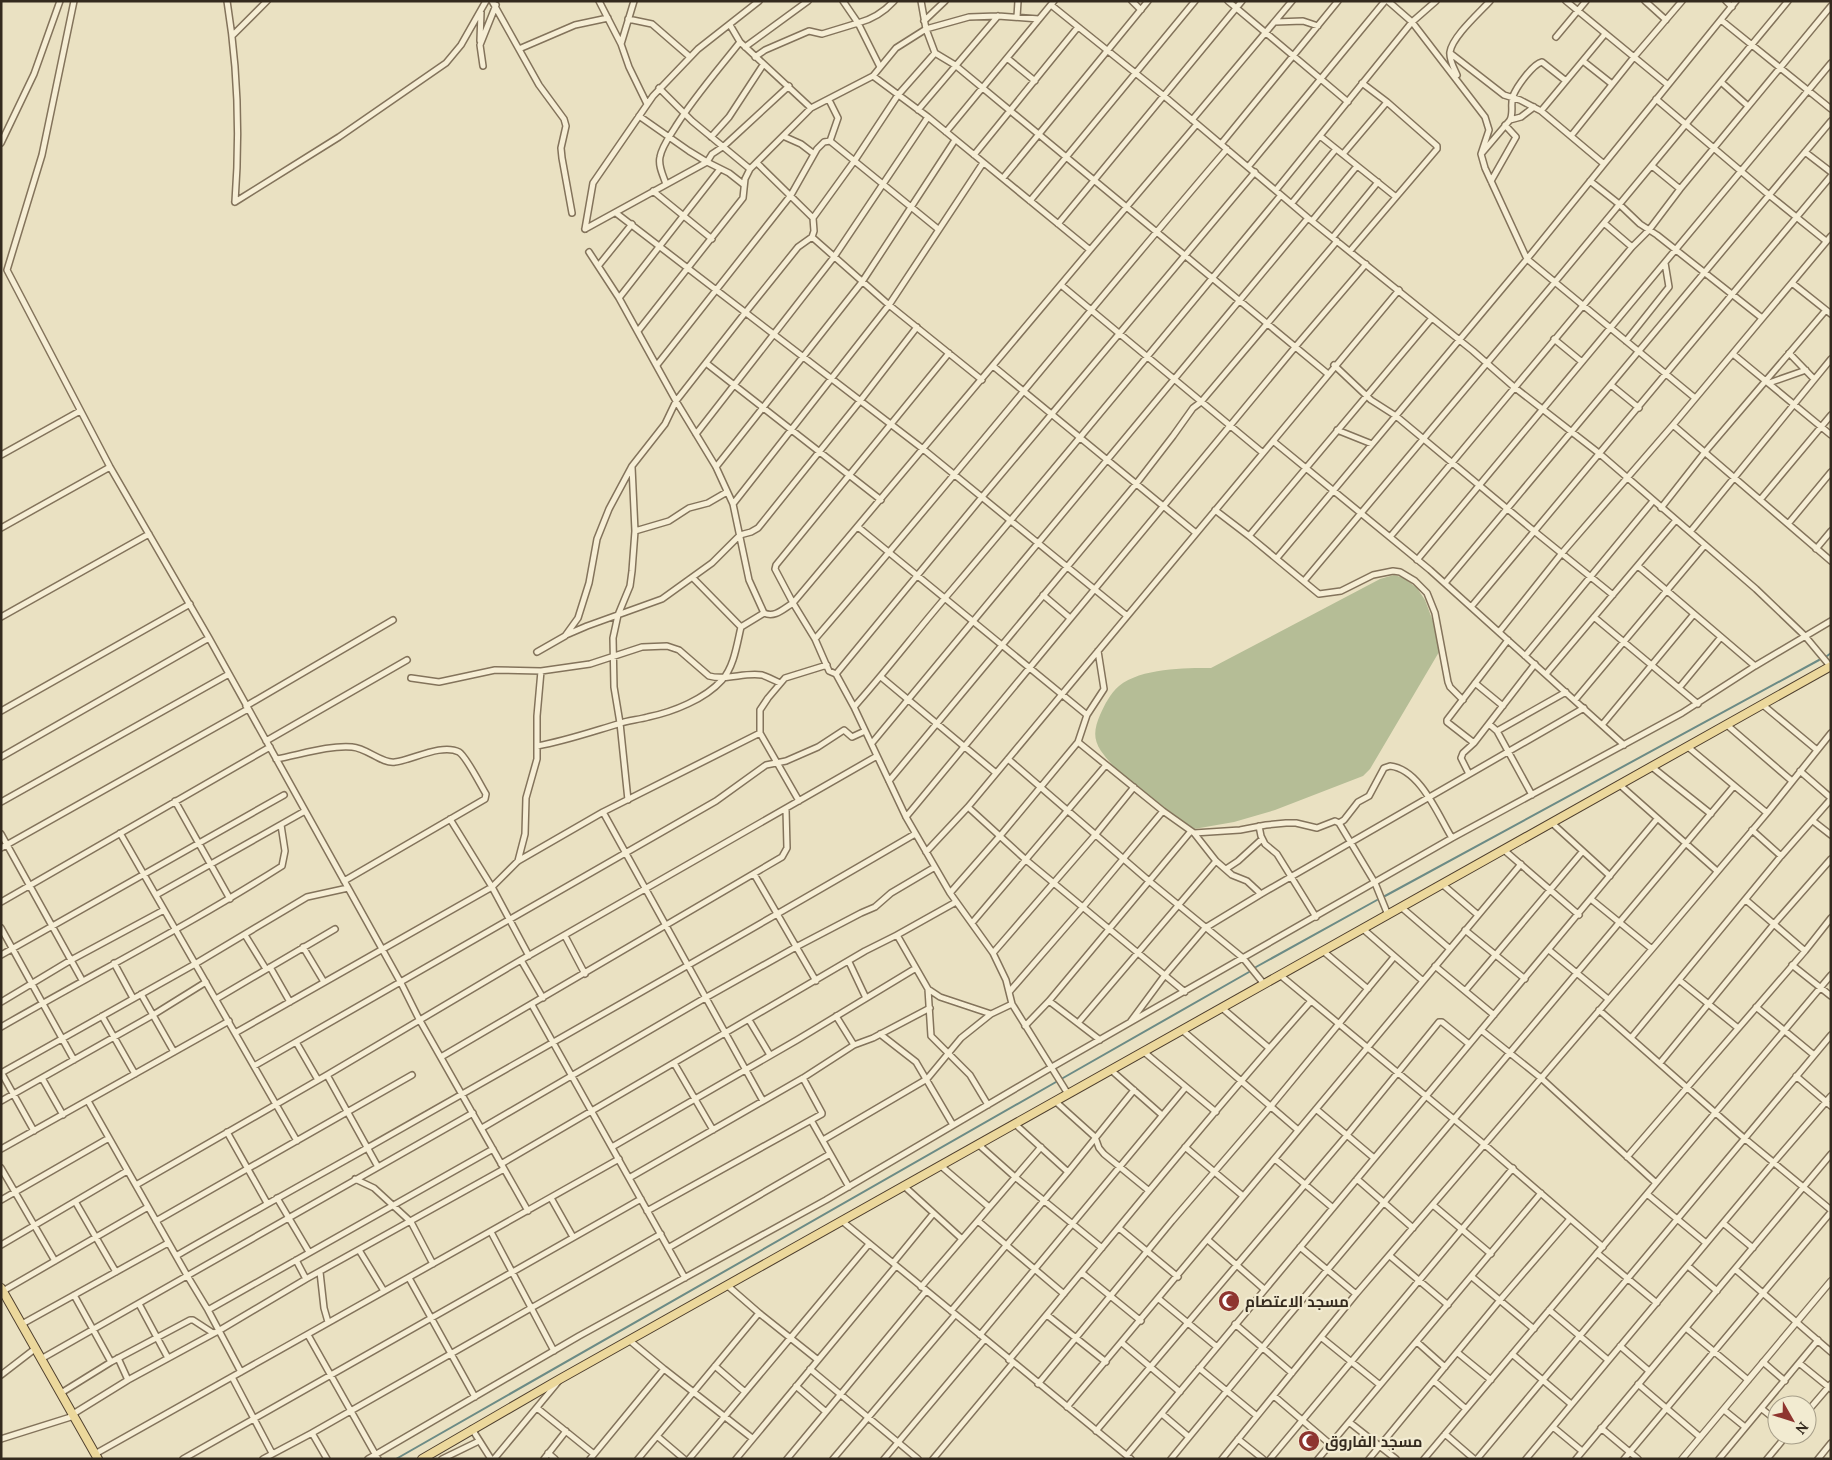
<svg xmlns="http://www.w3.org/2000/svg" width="1832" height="1460" viewBox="0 0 1832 1460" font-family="Lora,Cairo,serif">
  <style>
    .cemetery { fill: #b5bd96 }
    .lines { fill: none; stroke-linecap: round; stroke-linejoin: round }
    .stream { stroke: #6c8b85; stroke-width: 2 }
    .minor-casing { stroke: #83735b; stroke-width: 8 }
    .tertiary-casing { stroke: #83735b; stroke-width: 8 }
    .primary-casing { stroke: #51412f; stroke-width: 10 }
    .minor { stroke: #f6eed5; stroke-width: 5 }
    .tertiary { stroke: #f6eed5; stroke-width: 5.5 }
    .primary { stroke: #ecd89c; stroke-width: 8 }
    .labels { text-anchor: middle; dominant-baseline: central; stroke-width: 4.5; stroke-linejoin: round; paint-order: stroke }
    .poi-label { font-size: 15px; font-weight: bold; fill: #342a1e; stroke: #f2ebd1; text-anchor: start }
  </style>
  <rect width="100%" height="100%" fill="#eae1c2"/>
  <path class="cemetery" d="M 1394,575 L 1404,578 L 1417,588 L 1425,600 L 1434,624 L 1439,652 L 1370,769 L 1363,776 L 1275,810 L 1234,822 L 1194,829 C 1165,807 1121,780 1101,751 C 1092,738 1095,727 1100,715 C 1105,704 1110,694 1119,686 C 1141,668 1185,668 1211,668 L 1380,579 Z"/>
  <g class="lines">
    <path class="stream" d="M 1827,656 L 1831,653
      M 1385,896 L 1819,660
      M 1256,967 L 1377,900
      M 1063,1078 L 1249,972
      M 396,1459 L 1056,1082"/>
    <g class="minor-casing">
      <path id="minor" d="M 74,1 L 42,155 L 7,270 L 110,467 L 209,638 L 401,983 L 419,1019 L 528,1211
        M 227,1 C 238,68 240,135 235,202
        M 492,1 L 539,85 L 564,119 L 566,126 L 561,148 L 562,158 L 572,213
        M 599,1 L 621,44
        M 634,1 L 621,44 L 629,67 L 647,104
        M 1132,1 L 1141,10
        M 1228,1 L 1348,102
        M 1388,1 L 1412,22 L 1485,117 L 1489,130 L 1481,154 L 1485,168 L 1527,259 L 1695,398
        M 1566,1 L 1668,85 L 1736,1
        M 1645,1 L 1666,20
        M 1726,1 L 1732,7
        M 1051,5 L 1164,96 L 1308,218 L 1473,351 L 1514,387 L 1600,454 L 1756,589 L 1805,636 L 1830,666
        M 1017,17 L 1018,1
        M 628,19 L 652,24 L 690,57
        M 1039,19 L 998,16 L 969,17 L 926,29 L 935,53 L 955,65 L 1328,374
        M 1721,20 L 1831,109
        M 924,21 L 945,1
        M 1275,22 L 1303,21 L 1318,26
        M 730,25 L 740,42 L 811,108
        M 233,35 L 267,1
        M 1556,37 L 1586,1
        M 480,41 L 481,12
        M 745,47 L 808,1
        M 519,49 L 575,25 L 608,18
        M 1450,53 L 1504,95 L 1520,100 L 1541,111 L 1604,164
        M 755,57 L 765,50 L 809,31 L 822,34 L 858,23 L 843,1
        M 1007,58 L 1035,81
        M 1583,61 L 1612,84
        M 483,66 L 480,45 L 496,5
        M 880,67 L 858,23 C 873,19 884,12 894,1
        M 1457,75 C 1454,68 1449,60 1450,52 C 1452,37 1479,13 1490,1
        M 873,76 L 928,117 L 1090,250
        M 1721,82 L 1748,106
        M 659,88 L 692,121 L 750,169
        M 1656,99 L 1769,195 L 1826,241
        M 918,110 L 998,16
        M 1541,111 L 1605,34
        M 639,116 L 689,151 L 707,162 L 712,154 L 724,146 L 789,86
        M 1192,120 L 1292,1
        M 1510,120 L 1521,117 L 1534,107
        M 946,132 L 1054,1
        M 783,136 L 801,144 L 814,154
        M 1320,136 L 1396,197
        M 1571,136 L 1634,57 L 1682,1
        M 711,137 L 729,117 L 763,65
        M 830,141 L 938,229
        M 1,143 L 34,74 L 60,1
        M 1221,144 L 1338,1
        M 1805,152 L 1831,172
        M 1482,153 L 1510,120 C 1514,112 1510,104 1513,96 C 1517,86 1533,64 1542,62 L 1566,81
        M 1343,154 L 1387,102
        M 974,155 L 1078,27
        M 757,163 L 813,218
        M 1652,166 L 1680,189
        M 1248,167 L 1385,1
        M 1003,178 L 1148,1
        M 1491,181 L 1516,137 L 1505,125
        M 1590,181 L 1619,204 L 1640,224 L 1657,235 L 1762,318
        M 666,184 C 663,175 658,166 660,157 C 662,146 670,136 676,126 C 695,96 718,70 740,42
        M 1276,190 L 1412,22 L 1436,1
        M 653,191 L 712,239
        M 1030,201 L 1195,1
        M 235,202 L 339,137 L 446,63 L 461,45 L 486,1
        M 1292,203 L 1336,149
        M 616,213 L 923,449 L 1126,615
        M 1312,221 L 1357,166
        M 1604,223 L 1632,247
        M 1058,224 L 1242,1
        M 585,229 L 593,183 L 653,96 L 698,49 L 759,1
        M 585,229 L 707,162 L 729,173 L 743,184
        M 812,237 L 889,305 L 982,380
        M 1333,237 L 1378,182
        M 1350,251 L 1437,149 L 1437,146 L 1387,102 L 1362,83
        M 589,252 L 619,298 L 676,401 L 716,467 L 733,504 L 749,580 L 764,613 C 775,618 783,609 793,603 L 775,569 L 776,565 L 949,353
        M 599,265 L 632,224
        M 1792,283 L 1831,314
        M 1061,285 L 1263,453
        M 619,298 L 720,169
        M 638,331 L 743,198 L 745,179 L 750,169 L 811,108 L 873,76 L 896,48 L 926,29 L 921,1
        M 1554,339 L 1582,362
        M 1626,341 L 1669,287 L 1665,263
        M 1789,353 L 1814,379
        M 1733,354 L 1831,435
        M 706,363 L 881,500
        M 657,365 L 791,195 L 817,149 L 824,142 L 830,141 L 838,118 L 829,100
        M 1334,365 L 1371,400 L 1396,416 L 1534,531 L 1613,595
        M 993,366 L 1196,533
        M 1769,383 L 1806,370
        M 1611,385 L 1639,408
        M 1673,425 L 1831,561
        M 1337,430 L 1372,444
        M 696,434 L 834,257 L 928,117
        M 1273,441 L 1430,570 L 1624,745
        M 1,455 L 80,411
        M 716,467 L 862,282 L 955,140
        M 1760,500 L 1831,415
        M 733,504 L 889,305 L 983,163
        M 1661,508 L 1705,452 L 1826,310
        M 1215,510 L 1249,536 L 1319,594 L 1341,591 L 1373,575 L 1393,571 L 1400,572 L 1415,581 L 1427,593 L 1435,613 L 1448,682 L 1450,687 L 1463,700
        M 1788,524 L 1831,472
        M 858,527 L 1087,715
        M 1,528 L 110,467
        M 635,531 L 669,521 L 689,508 L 708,503 L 727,492
        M 1690,532 L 1831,359
        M 1249,536 L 1432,318
        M 1390,537 L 1632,247 L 1649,230 L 1680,189 L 1831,6
        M 1816,549 L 1831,531
        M 1277,558 L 1527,259 L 1668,85
        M 1417,560 L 1831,63
        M 1638,566 L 1755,666
        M 693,578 L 741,627
        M 1304,581 L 1555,282 L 1788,1
        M 1445,583 L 1831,121
        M 1043,595 L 1070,618
        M 1471,607 L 1831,176
        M 1,617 L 149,534
        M 1594,617 L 1698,704
        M 1499,632 L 1562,553 L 1673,425 L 1831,236
        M 566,635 L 587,626 L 662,599 L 712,563 L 740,535 L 751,532 L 758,528 L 860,401 L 917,327
        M 815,639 C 954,478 1088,311 1227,149
        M 537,652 L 565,636 L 578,618 L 589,583 L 597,539 L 609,509 L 632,466 L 665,424 L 676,401 L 745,313 L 798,247 L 812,237 L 814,231 L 813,218 L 855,160 L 898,95 L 935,53
        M 1525,656 L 1653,501
        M 836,674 L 982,497 L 1255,172
        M 1546,674 L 1676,520
        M 881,677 L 996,773
        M 411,678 L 439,682 L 495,670 L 541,671 L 590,664 L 642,647 L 667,646 L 679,650 L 709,676 C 727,681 744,672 762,675 C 768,677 774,680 780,683
        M 1475,683 L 1503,706
        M 1679,688 L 1721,637
        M 1575,700 L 1705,545
        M 1763,705 L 1817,750
        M 246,706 L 393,620
        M 854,707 C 888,669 918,629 951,591 C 1062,460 1172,327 1281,195
        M 1,711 L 190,604
        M 1489,724 L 1497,731 L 1532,795
        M 1602,725 L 1694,614
        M 1727,725 L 1792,781
        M 1497,731 L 1566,692
        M 266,741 L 407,660
        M 1078,742 L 1163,811 L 1194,833 L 1216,861 L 1232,875 L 1247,881 L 1261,894
        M 872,743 L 1308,218
        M 1474,743 L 1447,722 L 1447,720 L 1508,640
        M 537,746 C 565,741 591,732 618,724 C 628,720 638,720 648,717 C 673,712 705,699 722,680 C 734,667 737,644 741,627 L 764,613
        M 1688,747 L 1767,813
        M 1,757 L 209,638
        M 276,759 C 299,755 329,745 352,747 C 367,748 382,764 395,762 C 412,760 442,743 459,752 C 466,756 481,786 486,794 L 485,799 L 344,881
        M 1008,759 L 1149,881 L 1243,958 L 1264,984
        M 1652,767 L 1711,814
        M 1800,771 L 1831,798
        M 1469,774 L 1461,758 L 1463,753 L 1474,743 L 1535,664
        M 889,781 L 1136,484 L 1173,436 L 1193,408 L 1201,402 L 1337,241
        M 1620,785 L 1717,871
        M 628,800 L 620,723 L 614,687 L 613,638 L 618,615 L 630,586 L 632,571 L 635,531 L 632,467
        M 175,801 L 230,899
        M 799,801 L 760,733 L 760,710 L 768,698 L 785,678 L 827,665
        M 1,802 L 229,674
        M 968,807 L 1026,860 L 1185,992
        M 603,812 L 763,1101
        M 906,817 L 1296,346 L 1366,264
        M 450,819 L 492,887 L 529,956
        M 1813,821 L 1831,835
        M 1339,823 L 1375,883 L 1388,915
        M 1552,823 L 1610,876
        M 1259,826 L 1261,836 L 1265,844 L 1277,854 L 1316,917
        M 1752,830 L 1781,856
        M 120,833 L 297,1141
        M 1194,833 L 1240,830 L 1266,825 L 1286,823 L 1296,823 L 1317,828 L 1335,821 L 1339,823 L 1344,820 L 1358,802 L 1369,796 L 1384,768 L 1390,766 C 1420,769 1438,815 1452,838
        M 1,834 L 82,980
        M 1,848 L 248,709
        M 1504,850 L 1579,915
        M 926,852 L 968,807 L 1008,759 L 1399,290
        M 518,861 L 525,834 L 526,798 L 537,759 L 537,716 L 541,671
        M 1226,869 L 1238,861 L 1262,839
        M 754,874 L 816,981
        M 1442,884 L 1478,915
        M 950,893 L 1000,836 L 1078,742 L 1087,715 L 1104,689 L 1098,651
        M 156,895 L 305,811
        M 1592,900 L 1652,949
        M 1746,900 L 1805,951
        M 1,902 L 270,747
        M 1401,907 L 1450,949
        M 972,923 L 1106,765
        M 1,928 L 74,1060
        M 1363,929 L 1423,981
        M 1465,930 L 1525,979
        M 245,935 L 266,969
        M 897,935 L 928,989 L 940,997 L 991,1014 L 1012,1004
        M 565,936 L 585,974
        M 303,947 L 324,982
        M 1549,950 L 1608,999
        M 1323,951 L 1368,989
        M 993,953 L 1096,834 L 1134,787
        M 1,955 L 284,795
        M 521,960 L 543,998
        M 849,962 L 866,998
        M 114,963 L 133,998
        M 1792,965 L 1831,996
        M 1435,966 L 1494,1015
        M 270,967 L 290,1002
        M 1280,975 L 1485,1145 L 1603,1247
        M 1679,980 L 1738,1028
        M 928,989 L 931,1036 L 970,1075 L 988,1105
        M 1010,991 L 1083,907 L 1163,811
        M 1465,991 L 1582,852
        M 141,994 L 174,1052
        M 216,999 L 335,929
        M 1049,1001 L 1100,1040
        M 1,1002 L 71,960 L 164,910
        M 532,1005 L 685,1278
        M 1756,1007 L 1814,1055
        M 1222,1008 L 1269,1048
        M 1599,1010 L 1744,1138 L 1831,1210
        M 102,1016 L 135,1074
        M 836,1016 L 854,1045
        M 749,1020 L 770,1055
        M 1131,1021 L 1165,975 L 1205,928 L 1261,894 L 1584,708
        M 1078,1023 L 1216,861
        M 1025,1026 L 1049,1001 L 1191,831
        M 1,1027 C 95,973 191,924 282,866 L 285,851 L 281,825
        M 1182,1030 L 1298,1130
        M 1481,1030 L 1541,1078 L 1656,1183
        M 235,1033 L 492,887 L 518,861 L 603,812 L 760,733
        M 880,1034 L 916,1062 L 953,1125
        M 1631,1038 L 1781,856 L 1831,799
        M 296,1042 L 318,1080
        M 1144,1052 L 1216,1112
        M 441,1057 L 782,857 L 787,848 L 786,809
        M 674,1063 L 713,1130
        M 1660,1063 L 1774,924 L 1831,859
        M 254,1066 L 716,801 L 766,765 L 786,761 L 818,747 L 844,730 L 852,737 L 865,731
        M 1111,1070 L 1162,1115
        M 1,1072 L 34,1131
        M 1,1073 L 195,964 L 307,897 L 348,888
        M 327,1075 L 378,1167
        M 1796,1076 L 1831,1106
        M 42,1078 L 63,1115
        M 1068,1094 L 1012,1004 L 1006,980 L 993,953 L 950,893 L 906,817 L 854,707 L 836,674 L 829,671 L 815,639 L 793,603 L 1090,250 L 1197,124
        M 1,1101 L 153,1015 L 206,982
        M 88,1101 L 188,1277 L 208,1310 L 241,1372
        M 1055,1101 L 1095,1137 L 1099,1148 L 1104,1154 L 1148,1190
        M 1316,1109 L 1374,1158
        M 811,1120 L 849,1187
        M 1015,1124 L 1068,1172
        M 482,1128 L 705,998 L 796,947 L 861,913 L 875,907 L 891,893 L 935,867
        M 227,1132 L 267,1203
        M 823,1140 L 927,1079 L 961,1038 L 991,1014
        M 979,1145 L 1015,1177 L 1102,1248
        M 612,1147 L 797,1040 L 916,968
        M 1185,1147 L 1243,1196
        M 1,1149 L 229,1021
        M 1627,1157 L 1805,951 L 1831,918
        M 1275,1159 L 1333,1208
        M 501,1164 L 865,951 L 897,935 L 956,902
        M 941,1166 L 989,1207
        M 1,1168 L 55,1261
        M 629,1178 L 803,1078 L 854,1045 L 873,1038 L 930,1008
        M 355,1179 L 374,1188 L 411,1222 L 433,1264
        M 1357,1179 L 1413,1228
        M 136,1185 L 327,1075 L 521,960 L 877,756
        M 904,1186 L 962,1239
        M 1647,1194 L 1706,1243
        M 277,1198 L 309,1252
        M 551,1198 L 573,1237
        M 1,1200 L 109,1138
        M 76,1203 L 116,1272
        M 1433,1205 L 1491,1254
        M 647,1211 L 822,1114 L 822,1113 L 803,1078
        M 156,1221 L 412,1075
        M 842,1221 L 1131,1459
        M 978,1221 L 1064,1294
        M 1723,1223 L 1753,1248
        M 1119,1228 L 1178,1277
        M 491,1232 L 554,1351
        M 1208,1240 L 1264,1289
        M 1,1245 L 127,1171
        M 1300,1247 L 1356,1294
        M 668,1248 L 830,1154
        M 359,1250 L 384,1291
        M 1597,1253 L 1657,1303
        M 176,1256 C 240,1219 305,1183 369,1147 C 552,1043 734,940 915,834
        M 1390,1256 L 1448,1305
        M 296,1260 L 306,1279
        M 893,1263 L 933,1214
        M 1688,1266 L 1717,1291
        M 1735,1269 L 1831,1352
        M 320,1272 L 324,1308 L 328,1322
        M 1082,1273 L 1141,1321
        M 1472,1277 L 1534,1329
        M 409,1278 L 475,1397
        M 921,1287 L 1041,1147
        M 3,1291 L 148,1207
        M 74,1295 L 111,1362
        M 1159,1299 L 1217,1347
        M 139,1304 L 168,1358
        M 208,1310 L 493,1149
        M 1549,1310 L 1608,1360
        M 951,1311 L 1068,1172 L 1134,1090
        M 759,1313 L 818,1360
        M 1047,1315 L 1106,1362
        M 22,1324 L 168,1243
        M 1235,1324 L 1292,1373
        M 1686,1328 L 1748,1380
        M 308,1335 L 378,1459
        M 980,1335 L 1186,1087
        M 1322,1338 L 1380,1385
        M 629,1340 L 664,1369 L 752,1438
        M 1417,1342 L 1445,1367
        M 1122,1343 L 1180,1392
        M 1620,1346 L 1649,1371
        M 1458,1353 L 1491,1380
        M 1512,1354 L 1571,1404
        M 118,1358 L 128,1380
        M 41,1359 L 473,1113
        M 1009,1360 C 1109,1240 1207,1118 1311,1001
        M 1763,1362 L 1785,1381
        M 1799,1363 L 1831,1389
        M 715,1366 L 745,1392
        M 1199,1368 L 1257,1416
        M 810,1369 L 918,1459
        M 1,1375 L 36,1348
        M 232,1377 L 272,1453
        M 1434,1381 L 1466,1409
        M 1038,1384 L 1172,1221 L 1271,1106 L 1394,957
        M 1638,1384 L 1700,1437
        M 61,1393 L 111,1362 L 190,1320 L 193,1320 L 213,1333
        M 1274,1396 L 1330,1444
        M 1067,1407 L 1521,864
        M 537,1408 L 594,1454
        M 1762,1409 L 1777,1421
        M 1724,1410 L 1745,1427
        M 826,1412 L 926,1291
        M 1807,1412 L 1831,1384
        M 73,1414 L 128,1380 L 220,1330 L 306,1279 L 504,1169
        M 1162,1414 L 1189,1437
        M 1349,1422 L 1396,1459
        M 1553,1427 L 1582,1451
        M 1601,1428 L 1638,1459
        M 472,1429 L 491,1459
        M 1096,1431 L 1347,1135 L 1439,1022 L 1442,1022 L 1469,1044
        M 312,1433 L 327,1459
        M 1445,1434 L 1474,1459
        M 657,1436 L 684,1459
        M 1,1439 L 74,1416
        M 1238,1439 L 1263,1459
        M 548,1453 L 555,1459
        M 95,1454 L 619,1159
        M 1127,1455 C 1303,1243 1481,1032 1657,819
        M 183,1459 L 641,1199
        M 263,1459 L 312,1433 L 661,1234
        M 368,1459 L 579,1336 L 826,1200 L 1052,1067 L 1452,838 L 1682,713 L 1755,666 L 1831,621
        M 442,1459 L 479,1441
        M 494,1459 L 558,1382
        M 544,1459 L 566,1431
        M 590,1459 L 664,1369
        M 638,1459 L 759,1313 L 728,1286
        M 689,1459 L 869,1244
        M 736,1459 L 896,1266
        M 787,1459 L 826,1412 L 796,1386
        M 833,1459 L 955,1315
        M 884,1459 L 985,1339
        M 933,1459 L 1013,1363
        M 1171,1459 L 1286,1319 L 1734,786
        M 1222,1459 L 1356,1294 L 1652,949 L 1767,813 L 1831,733
        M 1270,1459 L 1513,1168
        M 1318,1459 L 1541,1193
        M 1369,1459 L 1500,1300 L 1570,1219
        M 1424,1459 L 1831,975
        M 1477,1459 L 1831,1035
        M 1526,1459 L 1774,1162 L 1831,1096
        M 1576,1459 L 1831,1154
        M 1624,1459 L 1831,1212
        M 1719,1459 L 1818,1340
        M 1767,1459 L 1787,1435
        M 1818,1459 L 1831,1443"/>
    </g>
    <g class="tertiary-casing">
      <path id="tertiary" d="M 1682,1459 L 1831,1281"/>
    </g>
    <g class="primary-casing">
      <path id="primary" d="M 1,1288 L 98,1459
        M 422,1459 L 560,1379 L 1831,666"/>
    </g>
    <use href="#minor" class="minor"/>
    <use href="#tertiary" class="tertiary"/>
    <use href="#primary" class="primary"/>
  </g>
  <defs>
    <g id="mosque-disc" transform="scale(1.125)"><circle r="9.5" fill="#8e352f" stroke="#f2ebd1"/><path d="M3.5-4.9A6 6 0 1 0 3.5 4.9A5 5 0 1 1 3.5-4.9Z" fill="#fff"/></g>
  </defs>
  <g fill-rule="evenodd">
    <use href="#mosque-disc" x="1229" y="1301"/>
    <use href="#mosque-disc" x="1309" y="1441"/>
  </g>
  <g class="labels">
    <g class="poi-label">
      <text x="1245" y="1301">مسجد الاعتصام</text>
      <text x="1325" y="1441">مسجد الفاروق</text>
    </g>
  </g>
  <rect width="1832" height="1460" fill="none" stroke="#342a1e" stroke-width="5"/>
  <g transform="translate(1792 1420) rotate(129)"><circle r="24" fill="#f2ebd1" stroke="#a69e89"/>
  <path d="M0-4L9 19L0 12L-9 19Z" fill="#8e352f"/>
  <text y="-8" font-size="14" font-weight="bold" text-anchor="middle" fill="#342a1e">N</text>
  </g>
</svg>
